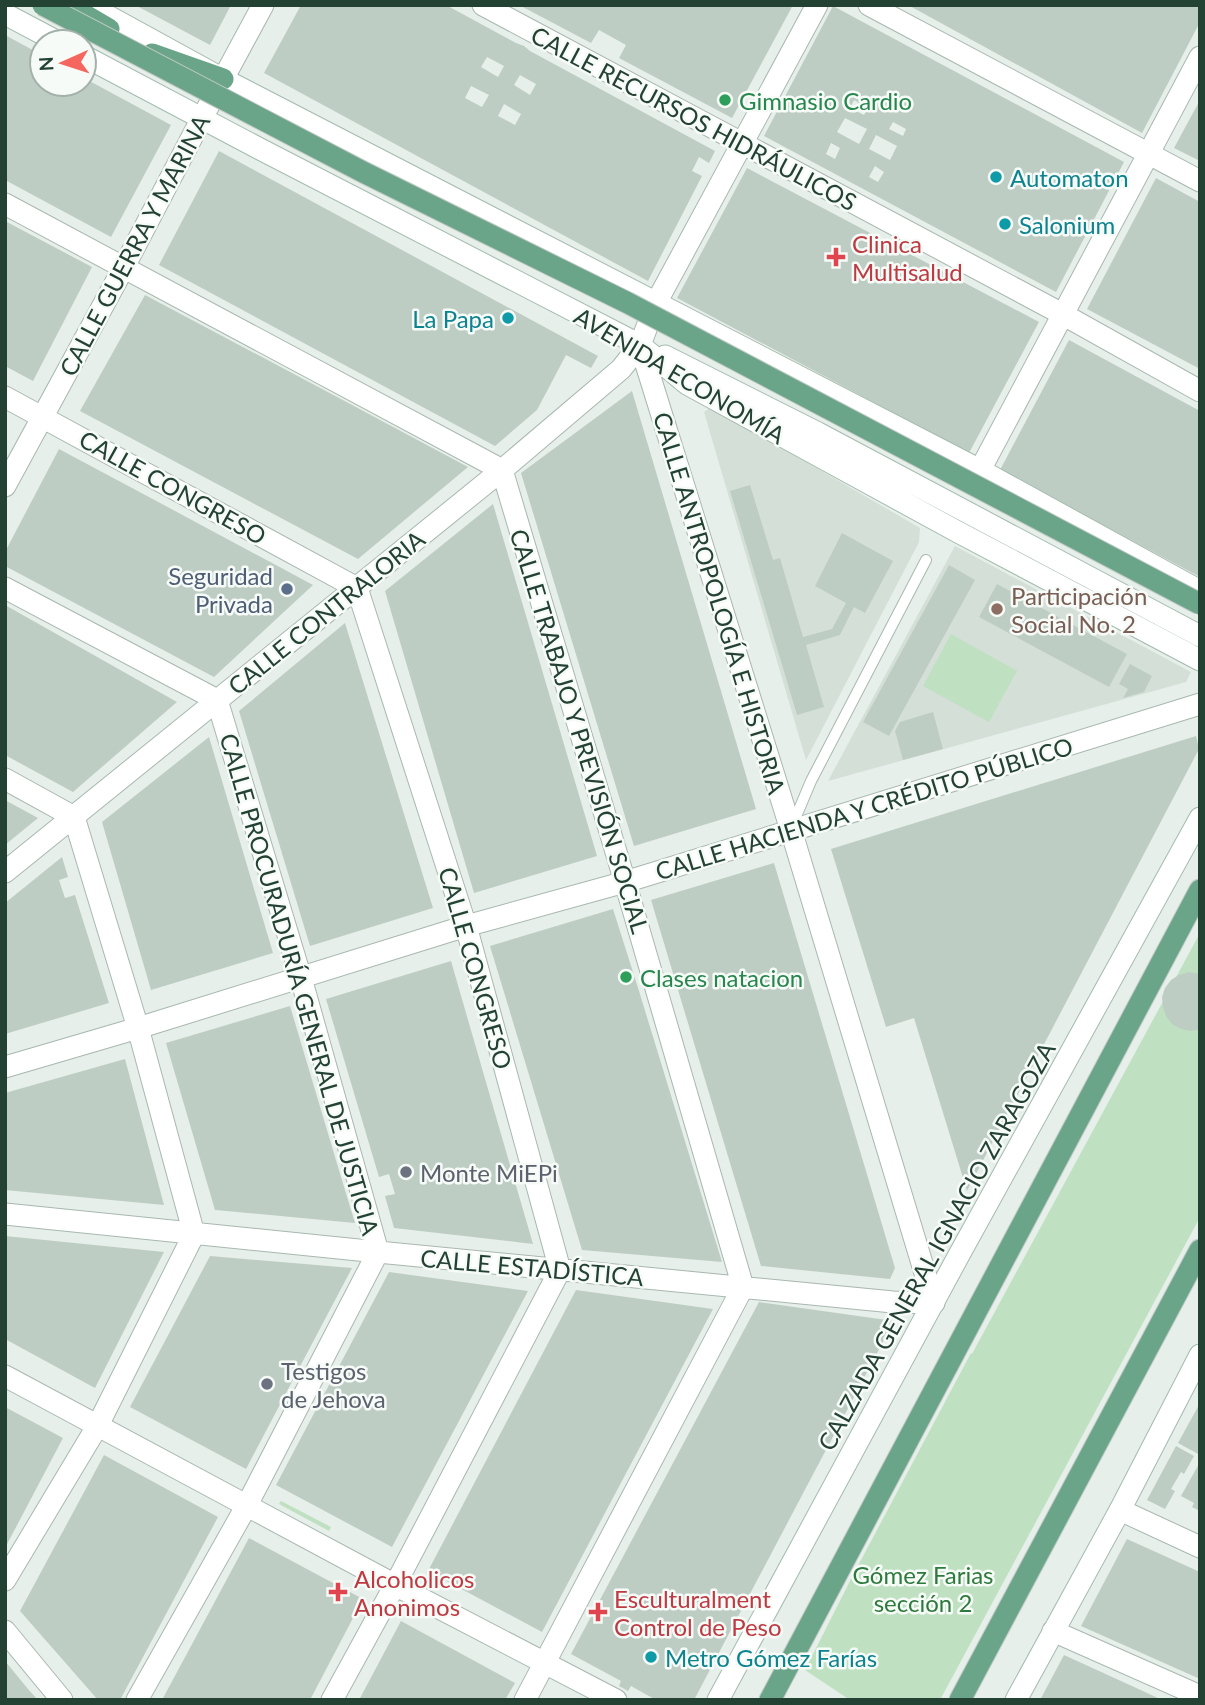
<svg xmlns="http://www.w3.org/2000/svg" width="1205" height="1705" viewBox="0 0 1205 1705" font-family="Lato,sans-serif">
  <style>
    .built { fill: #d4dfd8 }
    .green { fill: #bfe0c1 }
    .building { fill: #becdc4; fill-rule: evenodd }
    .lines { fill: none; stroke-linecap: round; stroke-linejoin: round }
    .lane-casing { stroke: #a8b8af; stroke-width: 12 }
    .street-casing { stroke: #a8b8af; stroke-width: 23 }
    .secondary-casing { stroke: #a4bbaf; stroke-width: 23 }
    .primary-casing { stroke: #c2cac6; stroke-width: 23 }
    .lane { stroke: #fff; stroke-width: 10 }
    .street { stroke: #fff; stroke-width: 21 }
    .secondary { stroke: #fff; stroke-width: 21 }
    .primary { stroke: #6aa58a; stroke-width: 21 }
    .primary-bridge-casing { stroke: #c2cac6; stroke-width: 23; stroke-linecap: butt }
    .primary-bridge { stroke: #6aa58a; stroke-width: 21 }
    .leisure-dot { fill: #2e9e5b; stroke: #f7fbf8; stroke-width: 2.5 }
    .culture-dot { fill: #0f9aa8; stroke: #f7fbf8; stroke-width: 2.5 }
    .health-dot { fill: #e0444e; stroke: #f7fbf8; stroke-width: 2.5 }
    .service-dot { fill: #5c6f8a; stroke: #f7fbf8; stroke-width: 2.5 }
    .education-dot { fill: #8d6e63; stroke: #f7fbf8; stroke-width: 2.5 }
    .worship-dot { fill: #6b7280; stroke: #f7fbf8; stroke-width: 2.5 }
    .labels { text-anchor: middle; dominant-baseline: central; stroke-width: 5; stroke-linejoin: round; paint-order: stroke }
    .leisure-label { font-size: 24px; fill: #27864d; stroke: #f7fbf8; text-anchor: start }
    .street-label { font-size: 24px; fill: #244234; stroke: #f7fbf8 }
    .culture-label { font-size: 24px; fill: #0d838f; stroke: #f7fbf8; text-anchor: start }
    .health-label { font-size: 24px; fill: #be3a42; stroke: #f7fbf8; text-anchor: start }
    .service-label { font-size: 24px; fill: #4e5e75; stroke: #f7fbf8; text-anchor: end }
    .education-label { font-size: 24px; fill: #785e54; stroke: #f7fbf8; text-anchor: start }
    .worship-label { font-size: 24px; fill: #5b616d; stroke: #f7fbf8; text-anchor: start }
    .park-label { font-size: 24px; fill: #2d7a3c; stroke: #f7fbf8 }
  </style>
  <rect width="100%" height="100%" fill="#e6efe9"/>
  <path class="built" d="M 711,407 L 920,528 L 919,542 L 806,760 L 704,412 Z
    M 955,546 L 1191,672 L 1186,682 L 828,781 Z"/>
  <path class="green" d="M 951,634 L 1017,671 L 989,722 L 923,686 Z
    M 1200,933 L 1200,1217 L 940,1700 L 850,1700 L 805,1670 L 852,1577 L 971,1353 L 972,1354 Z
    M 281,1501 L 331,1527 L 329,1531 L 279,1504 Z"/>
  <path class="building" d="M 135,5 L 231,5 L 210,45 Z
    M 301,5 L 446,5 L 516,43 L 524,46 L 530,51 L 715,151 L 709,163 L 699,157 L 692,171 L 702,176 L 648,281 L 264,73 ZM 487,57 L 504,66 L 498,77 L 481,67 ZM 520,75 L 536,84 L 530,95 L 514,85 ZM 471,86 L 489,95 L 482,107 L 465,98 ZM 504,104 L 521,114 L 515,125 L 498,116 Z
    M 519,5 L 793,5 L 732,118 L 619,58 L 626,45 L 599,30 L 591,43 Z
    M 908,5 L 1200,5 L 1200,22 L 1142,133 Z
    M 833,6 L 1124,162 L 1056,292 L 764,136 ZM 854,100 L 868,108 L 864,115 L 850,108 ZM 845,118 L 867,129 L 859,144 L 837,132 ZM 893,122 L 906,129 L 903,136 L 889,129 ZM 876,135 L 897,146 L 890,160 L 869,149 ZM 831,143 L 840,148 L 835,159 L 826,154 ZM 875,166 L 884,172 L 878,182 L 869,177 Z
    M 5,35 L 42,55 L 42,84 L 84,84 L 84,78 L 171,125 L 111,237 L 5,180 Z
    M 1200,100 L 1200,161 L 1174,148 Z
    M 219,151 L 598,356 L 591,368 L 566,355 L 537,410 L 495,446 L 159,265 Z
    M 747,168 L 1039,322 L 969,453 L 677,298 Z
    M 1156,178 L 1200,202 L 1200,369 L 1087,309 Z
    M 5,221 L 92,267 L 33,381 L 5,366 Z
    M 145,295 L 339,398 L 468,467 L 358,559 L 80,411 Z
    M 1069,340 L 1200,411 L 1200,577 L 1000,470 Z
    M 632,391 L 756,809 L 634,846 L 521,473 Z
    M 59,449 L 162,504 L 313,585 L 214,677 L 5,566 L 5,552 Z
    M 750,485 L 773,560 L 780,558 L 803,637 L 832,629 L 846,603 L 815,586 L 842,533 L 893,561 L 865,613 L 854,607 L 840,635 L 806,645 L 824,707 L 797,715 L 730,491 Z
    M 493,504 L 597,856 L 474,893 L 385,591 Z
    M 949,565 L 975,580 L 889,736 L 863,722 Z
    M 997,584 L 1127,654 L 1109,687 L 979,617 Z
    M 5,605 L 177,702 L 73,792 L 5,755 Z
    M 345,623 L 433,908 L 310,946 L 239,711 Z
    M 1130,664 L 1152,676 L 1144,692 L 1123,698 L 1128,689 L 1119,684 Z
    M 933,712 L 943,749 L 903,760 L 895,731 L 900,722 Z
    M 1196,736 L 1199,749 L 967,1191 L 914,1018 L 886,1027 L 831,849 Z
    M 209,737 L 273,953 L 151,990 L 102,822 Z
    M 5,800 L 38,818 L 5,845 Z
    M 62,857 L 68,877 L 59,880 L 65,898 L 75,895 L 109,1003 L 5,1034 L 5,903 Z
    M 774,863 L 895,1268 L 890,1279 L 761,1266 L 651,900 Z
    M 613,909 L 639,991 L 722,1262 L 582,1250 L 490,946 Z
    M 451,961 L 501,1134 L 533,1244 L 394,1228 L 385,1196 L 395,1194 L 389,1174 L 379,1177 L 326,999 Z
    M 1189,972 L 1200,974 L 1200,1030 L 1190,1031 L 1181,1029 L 1172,1024 L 1166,1016 L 1163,1007 L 1162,997 L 1165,988 L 1171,980 L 1179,975 Z
    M 290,1006 L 341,1177 L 355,1223 L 215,1210 L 166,1043 Z
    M 125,1059 L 164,1205 L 5,1190 L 5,1093 Z
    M 5,1236 L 164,1252 L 95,1388 L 5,1339 Z
    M 210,1256 L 352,1268 L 246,1469 L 130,1407 Z
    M 389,1272 L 528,1291 L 392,1547 L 276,1485 Z
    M 576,1290 L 713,1309 L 542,1632 L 428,1571 Z
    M 759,1302 L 894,1321 L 694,1700 L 656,1700 L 631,1686 L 628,1691 L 619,1686 L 621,1681 L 571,1654 Z
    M 1200,1403 L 1200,1455 L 1178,1443 Z
    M 5,1407 L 63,1438 L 5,1548 Z
    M 1176,1446 L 1194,1456 L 1184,1474 L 1181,1472 L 1171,1489 L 1175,1491 L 1165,1509 L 1147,1500 Z
    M 104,1455 L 218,1517 L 120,1700 L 98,1700 L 20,1611 Z
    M 1200,1462 L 1200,1511 L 1192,1507 L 1194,1503 L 1181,1496 Z
    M 249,1538 L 363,1599 L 310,1700 L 162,1700 Z
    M 1127,1539 L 1200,1572 L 1200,1679 L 1081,1626 Z
    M 401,1621 L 515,1683 L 505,1700 L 359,1700 Z
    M 1064,1655 L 1145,1692 L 1162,1700 L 1040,1700 Z
    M 5,1661 L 28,1689 L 38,1700 L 5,1700 Z"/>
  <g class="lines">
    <g class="lane-casing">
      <path id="lane" d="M 792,826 L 811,781 L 926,560"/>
    </g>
    <g class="street-casing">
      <path id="street" d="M 483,5 L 1064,315 L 1200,391
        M 869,5 L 1200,181
        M 5,204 L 502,470 L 625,882 L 743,1287 L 525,1700
        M 5,397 L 357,588 L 466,926 L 560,1270 L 395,1585 L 332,1700
        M 980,470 L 1200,57
        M 5,486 L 124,267 L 202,118 L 263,5
        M 5,588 L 217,700 L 301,978 L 378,1252 L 247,1505 L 137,1700
        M 5,779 L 74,817 L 138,1028 L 194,1234 L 98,1425 L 5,1580
        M 5,872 L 502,470 L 621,369 L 640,345 L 656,303 L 817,5
        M 5,1067 L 138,1028 L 466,926 L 625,882 L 1200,704
        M 5,1214 L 378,1252 L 893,1302 L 934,1303 L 791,830 L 640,345
        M 5,1376 L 395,1585 L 616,1700
        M 1120,1510 L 1200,1547
        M 5,1631 L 62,1700
        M 1053,1631 L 1200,1696"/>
    </g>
    <g class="secondary-casing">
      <path id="secondary" d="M 88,5 L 223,79 L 980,470 L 1200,591
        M 5,14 L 58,42
        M 84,56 L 260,149 L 640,345 L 687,384 L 958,532 L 1200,660
        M 665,356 L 818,433 L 1200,636
        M 718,1700 L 959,1255 L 1200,818
        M 1016,1700 L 1120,1510 L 1200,1355"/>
    </g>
    <g class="primary-casing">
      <path id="primary" d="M 68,5 L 109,29
        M 152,54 L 223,79
        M 770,1700 L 1200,890
        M 960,1700 L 1200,1250"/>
    </g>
    <use href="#lane" class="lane"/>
    <use href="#street" class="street"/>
    <use href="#secondary" class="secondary"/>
    <use href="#primary" class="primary"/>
    <g class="primary-bridge-casing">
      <path id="primary-bridge" d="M 43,5 L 363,172 L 628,303 L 1200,604"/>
    </g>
    <use href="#primary-bridge" class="primary-bridge"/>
  </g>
  <g class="leisure-dot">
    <circle cx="725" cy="100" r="7"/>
    <circle cx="626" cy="977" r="7"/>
  </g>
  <g class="culture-dot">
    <circle cx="996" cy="177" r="7"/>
    <circle cx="1005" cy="224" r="7"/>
    <circle cx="508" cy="318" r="7"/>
    <circle cx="651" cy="1657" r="7"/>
  </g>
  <g class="health-dot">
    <path d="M832.5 246.5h7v7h7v7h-7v7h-7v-7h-7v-7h7z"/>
    <path d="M334.5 1581.5h7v7h7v7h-7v7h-7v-7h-7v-7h7z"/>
    <path d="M594.5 1601.5h7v7h7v7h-7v7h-7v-7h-7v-7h7z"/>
  </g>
  <circle class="service-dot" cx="287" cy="589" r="7"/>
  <circle class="education-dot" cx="997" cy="609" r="7"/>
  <g class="worship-dot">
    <circle cx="406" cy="1172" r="7"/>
    <circle cx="267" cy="1384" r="7"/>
  </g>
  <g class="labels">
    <g class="leisure-label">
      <text x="739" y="100">Gimnasio Cardio</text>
      <text x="640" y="977">Clases natacion</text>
    </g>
    <g class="street-label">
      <text transform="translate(694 118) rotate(28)">CALLE RECURSOS HIDRÁULICOS</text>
      <text transform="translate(134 245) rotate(-62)">CALLE GUERRA Y MARINA</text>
      <text transform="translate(680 375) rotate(31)">AVENIDA ECONOMÍA</text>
      <text transform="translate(173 487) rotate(29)">CALLE CONGRESO</text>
      <text transform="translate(720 603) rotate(73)">CALLE ANTROPOLOGÍA E HISTORIA</text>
      <text transform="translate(326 612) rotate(-39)">CALLE CONTRALORIA</text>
      <text transform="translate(580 731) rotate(73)">CALLE TRABAJO Y PREVISIÓN SOCIAL</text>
      <text transform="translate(864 808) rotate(-17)">CALLE HACIENDA Y CRÉDITO PÚBLICO</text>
      <text transform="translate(476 968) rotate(74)">CALLE CONGRESO</text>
      <text transform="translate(300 984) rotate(74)">CALLE PROCURADURÍA GENERAL DE JUSTICIA</text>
      <text transform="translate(936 1246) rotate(-61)">CALZADA GENERAL IGNACIO ZARAGOZA</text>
      <text transform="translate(532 1267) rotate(5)">CALLE ESTADÍSTICA</text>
    </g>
    <g class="culture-label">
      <text x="1010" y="177">Automaton</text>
      <text x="1019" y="224">Salonium</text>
      <text x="494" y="318" text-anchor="end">La Papa</text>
      <text x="665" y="1657">Metro Gómez Farías</text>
    </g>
    <g class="health-label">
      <text x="852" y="243">Clinica<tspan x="852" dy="28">Multisalud</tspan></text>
      <text x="354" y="1578">Alcoholicos<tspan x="354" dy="28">Anonimos</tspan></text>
      <text x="614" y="1598">Esculturalment<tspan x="614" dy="28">Control de Peso</tspan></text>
    </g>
    <g class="service-label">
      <text x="273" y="575">Seguridad<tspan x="273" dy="28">Privada</tspan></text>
    </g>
    <g class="education-label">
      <text x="1011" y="595">Participación<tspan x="1011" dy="28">Social No. 2</tspan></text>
    </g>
    <g class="worship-label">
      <text x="420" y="1172">Monte MiEPi</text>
      <text x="281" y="1370">Testigos<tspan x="281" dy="28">de Jehova</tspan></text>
    </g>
    <g class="park-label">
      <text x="923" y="1574">Gómez Farias<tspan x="923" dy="28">sección 2</tspan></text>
    </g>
  </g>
  <rect width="1205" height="1705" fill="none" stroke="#244234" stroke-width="14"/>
  <g transform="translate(63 63) rotate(267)"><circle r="33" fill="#f7fbf8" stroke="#a3b1aa" stroke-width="2"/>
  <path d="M0-5L12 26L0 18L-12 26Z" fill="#f4665e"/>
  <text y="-10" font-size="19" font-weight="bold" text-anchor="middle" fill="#244234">N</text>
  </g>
</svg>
